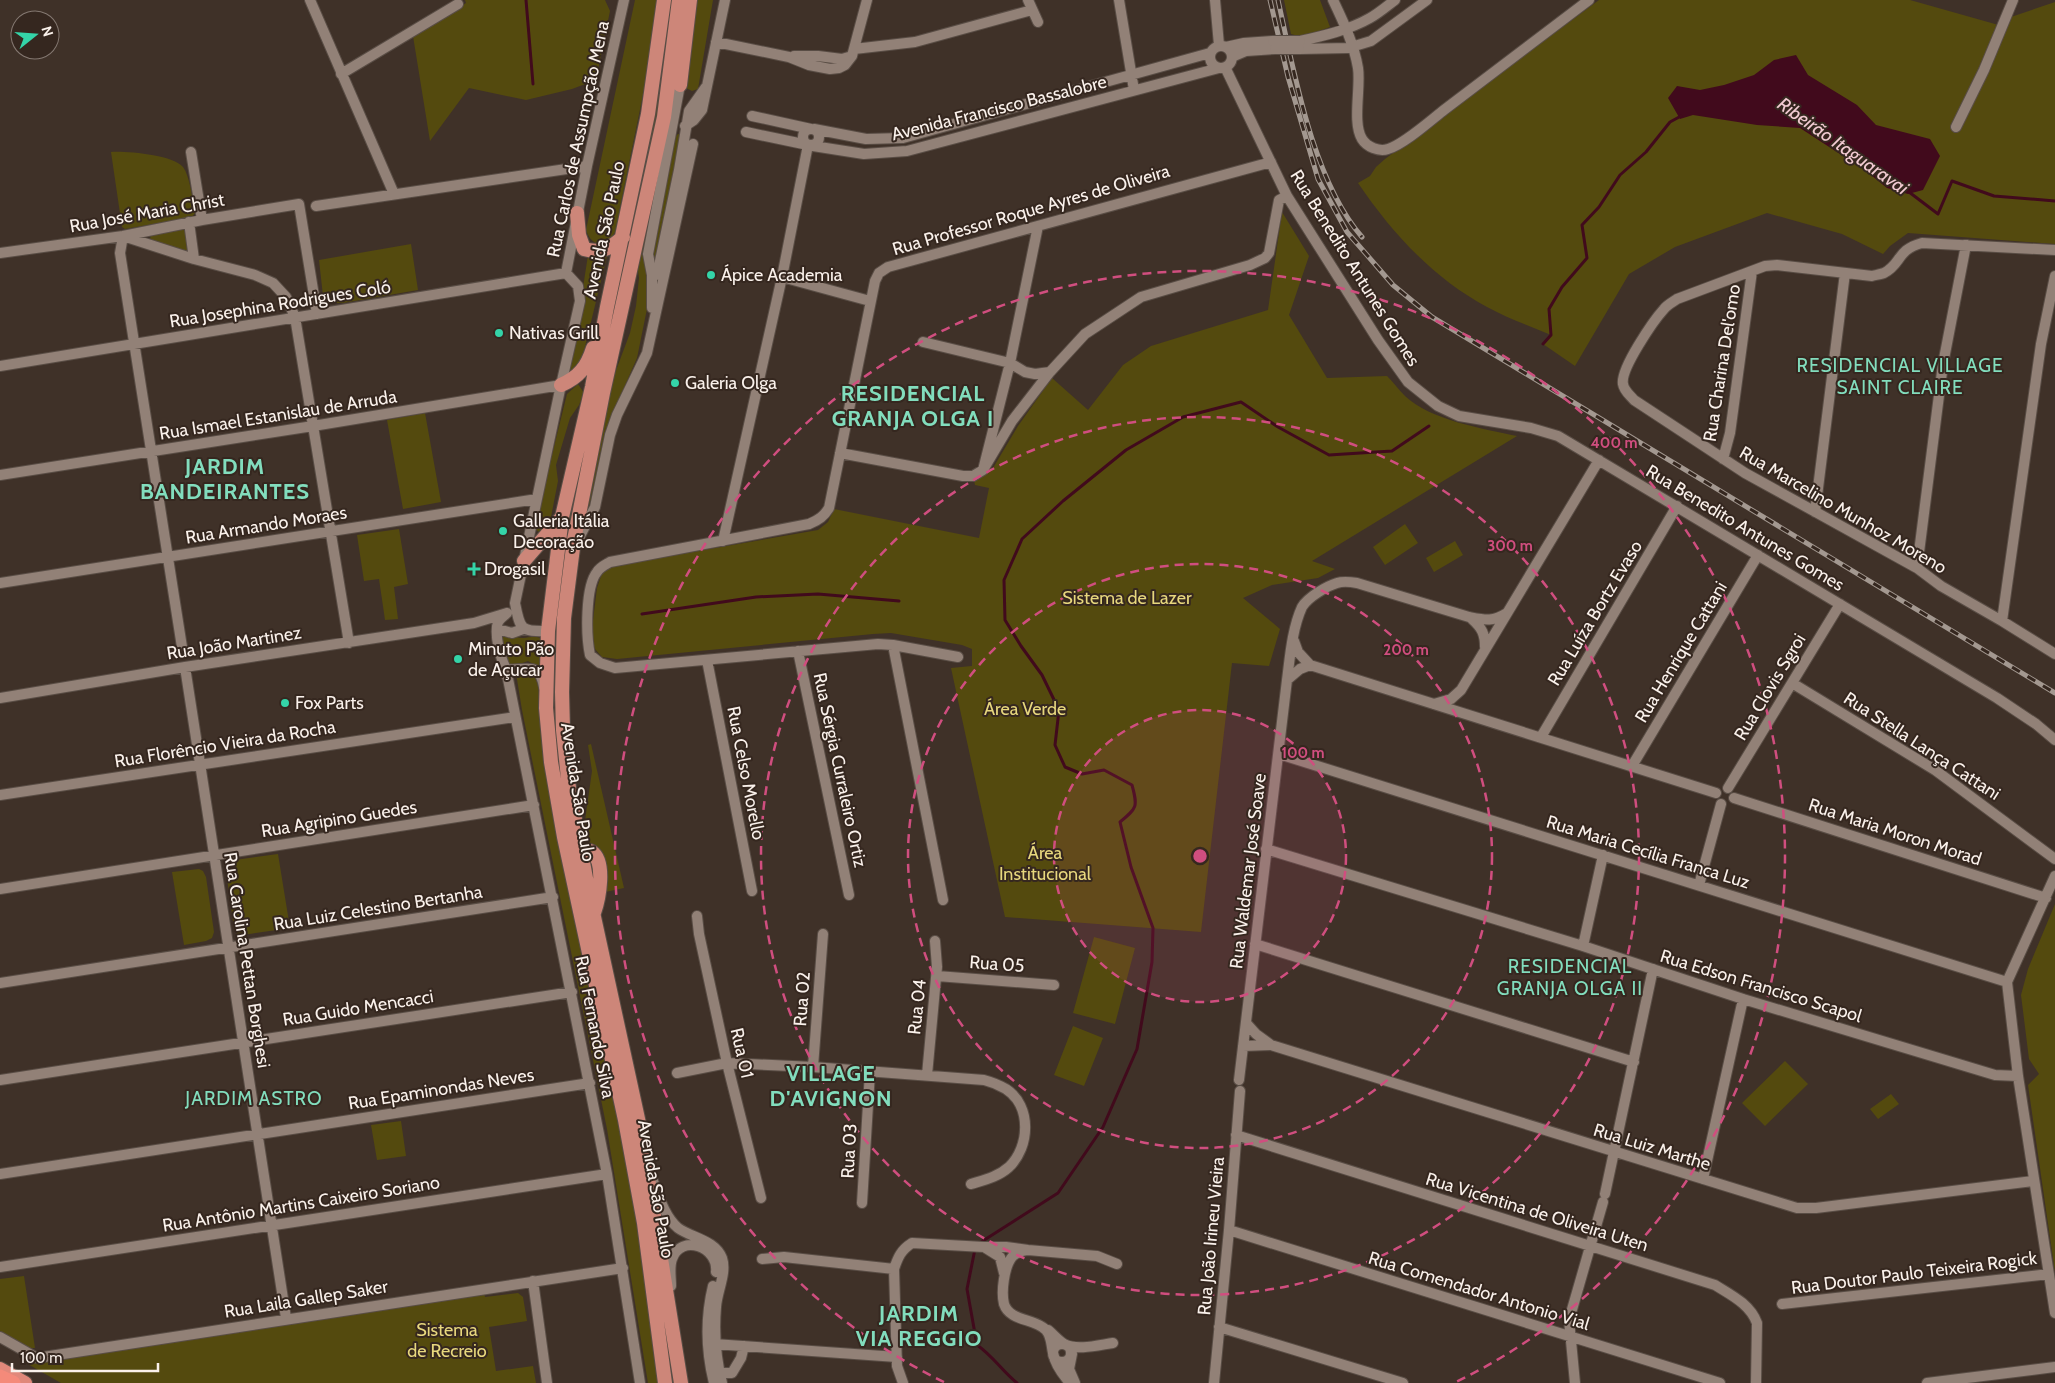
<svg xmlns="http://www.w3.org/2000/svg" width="2055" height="1383" viewBox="0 0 2055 1383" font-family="Cabin,sans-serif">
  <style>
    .green { fill: #544a0e }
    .water { fill: #410a1c }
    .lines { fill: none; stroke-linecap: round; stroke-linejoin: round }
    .stream { stroke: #410a1c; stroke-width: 3 }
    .minor-casing { stroke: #594d45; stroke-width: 12 }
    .primary-casing { stroke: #594d45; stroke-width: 16 }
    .trunk-casing { stroke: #594d45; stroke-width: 16 }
    .motorway-casing { stroke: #594d45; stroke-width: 18 }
    .minor { stroke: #928177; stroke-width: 10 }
    .primary { stroke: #cd8679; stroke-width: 14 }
    .trunk { stroke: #e0887a; stroke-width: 14 }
    .motorway { stroke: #f48a7a; stroke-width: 15 }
    .rail-casing { stroke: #a39890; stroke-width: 5 }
    .rail { stroke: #35271f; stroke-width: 3; stroke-dasharray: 9; stroke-linecap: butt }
    .minor-bridge-casing { stroke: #594d45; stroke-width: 12; stroke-linecap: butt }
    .minor-bridge { stroke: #928177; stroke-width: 10 }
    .ring { fill: none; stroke: #d04e7f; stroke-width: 2.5; stroke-dasharray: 9 6 }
    .poi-dot { fill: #34d4a8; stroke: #35271f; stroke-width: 2 }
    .labels { text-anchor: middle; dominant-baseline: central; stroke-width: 4; stroke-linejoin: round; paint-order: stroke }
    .street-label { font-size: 18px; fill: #faf1eb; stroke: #35271f }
    .poi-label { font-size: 18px; fill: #faf1eb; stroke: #35271f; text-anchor: start }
    .park-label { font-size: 18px; fill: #e7d77d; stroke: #35271f }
    .water-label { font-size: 19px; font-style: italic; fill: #f2cbd2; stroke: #35271f }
    .neighbourhood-label { font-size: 19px; letter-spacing: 1px; fill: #82ddbd; stroke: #35271f }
    .district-label { font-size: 22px; font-weight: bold; letter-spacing: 1px; fill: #82ddbd; stroke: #35271f }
    .centre { fill: #d04e7f; stroke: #35271f; stroke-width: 2.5 }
    .ring-label { font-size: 15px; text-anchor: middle; font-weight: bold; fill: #d04e7f; stroke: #35271f; stroke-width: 4; stroke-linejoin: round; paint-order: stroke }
  </style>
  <rect width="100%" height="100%" fill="#3f3128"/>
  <path class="green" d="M 465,0 L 605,0 L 610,11 L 596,80 L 572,89 L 526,100 L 469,88 L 430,141 L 413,36 L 466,3 Z
    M 635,0 L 658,0 L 645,85 L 615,232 C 606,248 592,248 586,230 Z
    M 670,0 L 675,0 L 659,118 L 559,615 L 556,617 L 562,539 Z
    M 694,0 L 713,0 L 698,89 L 692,91 L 686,88 L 685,84 Z
    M 1284,0 L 1320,0 L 1330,27 L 1302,37 L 1291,34 Z
    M 1599,0 L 1910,0 L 1995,24 L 2005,29 L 2011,17 L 2055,2 L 2055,244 L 1908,233 L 1890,246 L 1883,254 L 1842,234 L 1767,213 L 1675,247 L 1629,274 L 1575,366 L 1543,344 L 1551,335 C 1530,326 1507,318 1487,307 C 1433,278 1392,233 1358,183 L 1370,176 L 1376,167 L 1385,159 Z
    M 679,41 L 646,253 L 649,299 L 637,358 L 605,431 L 588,514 L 585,514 L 612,381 L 630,333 L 636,306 L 639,278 L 637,263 Z
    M 678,134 L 681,134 L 658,260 L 654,258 L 653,250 L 676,136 Z
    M 111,152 C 127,151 173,155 183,167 C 190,176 193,202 195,213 L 192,217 L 125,229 L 122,227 Z
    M 1282,212 L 1309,256 L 1289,315 L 1327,378 L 1387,376 C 1393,382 1399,390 1405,396 C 1430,420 1484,429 1517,436 L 1312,561 L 1335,569 L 1318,578 L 1272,585 L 1243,598 L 1280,629 L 1269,666 L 1232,663 L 1201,932 L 1005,917 L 951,668 L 972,666 L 972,649 L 962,645 L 891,633 L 873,634 L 617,659 L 602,657 L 595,649 L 591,637 L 597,588 L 602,573 L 612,566 L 818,530 L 828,522 L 834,509 L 979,538 L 989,488 L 975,485 L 974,480 L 993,468 L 1018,426 L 1052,378 L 1088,410 L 1123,365 L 1151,346 L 1268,310 Z
    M 186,224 L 190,256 L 151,244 L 150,233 Z
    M 411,244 L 418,290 L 343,303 L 335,303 L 323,296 L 319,260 Z
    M 588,255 L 607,256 L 582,359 L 570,372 Z
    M 578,384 L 584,393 L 579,405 L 570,418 L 556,465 L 558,481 L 551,517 L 539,532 L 534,528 L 567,394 Z
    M 425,413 L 441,502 L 403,509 L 387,420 Z
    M 1405,524 L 1418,543 L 1385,565 L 1373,547 Z
    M 399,529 L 408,584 L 394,587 L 398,619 L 385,620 L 379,579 L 364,581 L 357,535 Z
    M 1455,541 L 1463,555 L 1434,572 L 1426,558 Z
    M 503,633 C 509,635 517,638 523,638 C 531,638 537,634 543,641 L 543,670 L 528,661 L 517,665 L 508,664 L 502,640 Z
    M 530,672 C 541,682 539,696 539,710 L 635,1197 L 659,1383 L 648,1383 L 607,1129 L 522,710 L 516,673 Z
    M 591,744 L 624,888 L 596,894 L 583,835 L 592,771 L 588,745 Z
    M 278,854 L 290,928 L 243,935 L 237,934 L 234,928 L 225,864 L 228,861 Z
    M 199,869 L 203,871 L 206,877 L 214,932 L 212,938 L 206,941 L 184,945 L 172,872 Z
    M 2055,904 L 2055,1272 L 2028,1085 L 2039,1074 L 2029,1059 L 2021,995 L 2028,969 Z
    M 1094,937 L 1135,948 L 1115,1024 L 1073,1013 Z
    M 1073,1026 L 1103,1038 L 1084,1086 L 1054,1075 Z
    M 1785,1061 L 1808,1084 L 1765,1126 L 1742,1103 Z
    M 1891,1094 L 1899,1104 L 1878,1119 L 1870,1109 Z
    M 401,1121 L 406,1156 L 377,1160 L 371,1125 Z
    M 24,1276 L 35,1348 L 28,1348 L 0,1332 L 0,1279 Z
    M 484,1292 L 485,1297 L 518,1293 L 523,1297 L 527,1321 L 489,1327 L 496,1371 L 533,1366 L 536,1383 L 61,1383 L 26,1363 Z"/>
  <path class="water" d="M 1796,55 L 1808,75 L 1857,105 L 1876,125 L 1930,139 L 1940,156 L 1923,190 L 1908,194 L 1887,188 L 1866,171 L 1800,128 L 1757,125 L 1693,115 L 1680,119 L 1668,98 L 1677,86 L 1700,90 L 1724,85 L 1754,75 L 1774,60 Z"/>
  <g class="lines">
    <path class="stream" d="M 526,0 L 533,84
      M 1909,192 L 1938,214 L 1952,181 L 1994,196 L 2055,201
      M 1543,344 L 1551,335 L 1549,309 L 1562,287 L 1587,258 L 1582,225 L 1599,207 L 1620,175 L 1646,152 L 1670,122 L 1681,116
      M 642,614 L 756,597 L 818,594 L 899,601
      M 978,1244 L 1058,1193 L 1103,1127 L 1137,1049 L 1152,962 L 1153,928 L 1131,867 L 1120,822 C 1137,808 1138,807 1132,785 L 1104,770 L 1082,774 L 1065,767 L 1055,745 L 1059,710 L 1042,675 L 1021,646 L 1005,620 L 1004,580 L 1022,539 L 1063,501 L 1126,450 L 1183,417 L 1241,402 L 1278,427 L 1329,455 L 1392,451 L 1429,426
      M 975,1249 L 967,1289 L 977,1345 C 993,1356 1002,1371 1017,1383"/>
    <g class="minor-casing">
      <path id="minor" d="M 310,0 L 394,194
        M 1028,0 L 1038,22
        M 1119,0 L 1134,90
        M 1215,0 L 1219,45
        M 1333,0 C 1343,21 1354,44 1358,68 C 1361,87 1352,123 1362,139 C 1367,147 1379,152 1388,149 C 1403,145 1430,121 1444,110 C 1492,74 1540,37 1589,0
        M 1300,41 C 1323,36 1349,30 1370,18 C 1379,13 1387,6 1395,0
        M 716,42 L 789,57 L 809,65 L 830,69 L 839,68 L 845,65 L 852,56 L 867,0
        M1210 57a11 11 0 1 1 22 0a11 11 0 1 1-22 0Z
        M 1226,47 L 1244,43 L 1273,41
        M 854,49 L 915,42 L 1032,10
        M 1299,49 L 1348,48 L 1371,41 L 1427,0
        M 794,56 L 818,56 L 842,59 L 852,56
        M 1232,57 L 1246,51 L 1275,49
        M 1225,67 L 1287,196 L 1378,340 L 1408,382 L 1438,406 L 1459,416 L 1531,428 L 1558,436 L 1997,698 L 2036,724 L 2055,740
        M 341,74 L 458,4
        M 752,116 L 811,129
        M 685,126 L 694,120 L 702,110 L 725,0
        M 1956,127 L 1984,70 L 2013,0
        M803 137a8 8 0 1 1 16 0a8 8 0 1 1-16 0Z
        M 814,129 L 866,139 L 903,138 L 1210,53
        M 813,146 L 864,154 L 907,151 L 1219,68
        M 191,152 L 202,220
        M 316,206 L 587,166
        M 189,222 L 194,259
        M 2055,250 L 1922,243 C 1896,250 1902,264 1884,273 C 1881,274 1876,275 1872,276 L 1777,265 L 1765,266 L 1677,299 C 1673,302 1667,305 1664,309 C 1654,320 1620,369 1623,384 C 1624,391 1630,395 1634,400 L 1745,473 L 1917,568 L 1941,586 L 2002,621 L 2055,654
        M 0,253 L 123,236 L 202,220 L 299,204 L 317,314
        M 566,273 L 587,166 L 624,0
        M 659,275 L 660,261 L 679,170 L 689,111 L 706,87
        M 782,277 L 870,301
        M 652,308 L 652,275 L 648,254 L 680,85
        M 923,342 L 1010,363 L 1025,372 L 1035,374 L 1050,372
        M 0,366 L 566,273
        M 840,453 L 963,476 L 973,476 L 983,470 L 1010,363 L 1038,226
        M 1723,459 L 1730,433 L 1752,271
        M 983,470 L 1012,421 L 1050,372 L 1085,334 L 1141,297 L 1250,265 L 1265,258 L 1269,253 L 1279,200 L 1287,196
        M 0,475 L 313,426 L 561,385
        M 1815,512 L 1845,273
        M 723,541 L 782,277 L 808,145 L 746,132
        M 579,543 L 580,536 L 595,507 L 610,435 L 617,415 L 647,353 L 693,144
        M 1917,568 L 1943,364 L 1966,245
        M 0,583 L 537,499
        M 507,613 C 504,616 500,618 498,622 C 494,634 500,657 506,669 C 525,672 539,659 544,687
        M 1472,619 C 1482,628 1485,634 1485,647
        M 2002,621 L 2041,344 L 2055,276
        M 498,629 L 512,633 L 523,629
        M 548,631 C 520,632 520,629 515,603 L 561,385 L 580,301 L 578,286 L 566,273
        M 1294,641 L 1298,652 L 1310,665 L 1716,793
        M 893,645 L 943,900
        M 182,647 L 120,253 L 123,236 L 194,259 L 255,275 L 273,283 L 286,297 L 295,317 L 349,643
        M 798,651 L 849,895
        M 958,657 L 893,645 L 878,644 L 615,668 L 600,663 L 590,655 C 586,636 585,587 597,572 C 600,567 605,565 610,562 L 809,524 C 819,520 824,516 829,508 L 875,281 L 879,273 L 888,267 L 1271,162
        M 707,660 L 752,891
        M 502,662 L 508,679 L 607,1174 L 640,1383
        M 185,667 L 286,1318
        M 1287,680 L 1300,669 L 1310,665
        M 1792,683 L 1935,770 L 2055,859
        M 0,698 L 185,667 L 474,623 L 507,613
        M 1434,704 L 1451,699 L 1461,690 L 1599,460
        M 1541,737 L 1677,506
        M 1279,754 L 2007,982
        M 1632,766 L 1758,555
        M 1728,788 L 1840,604
        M 0,795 L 515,717
        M 1734,798 L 2046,898
        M 1266,849 L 1583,946 L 1743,999 L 1995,1075 L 2018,1076
        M 2055,876 L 2007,982 L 2018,1076 L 2055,1313
        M 1699,885 L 1721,804
        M 0,889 L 534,805
        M 697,916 L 699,934 L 727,1063 L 761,1198
        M 1255,944 L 1634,1062
        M 1583,946 L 1603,855
        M 937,976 L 1054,985
        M 0,983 L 553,897
        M 1247,1024 L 1256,1034 L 1271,1045 L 1797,1208 L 1816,1208 L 2033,1181
        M 1243,1046 L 1270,1045
        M 813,1067 L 823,934
        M 677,1073 L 727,1063 L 813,1067 L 984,1080 C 992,1082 999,1085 1006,1089 C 1032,1106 1030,1147 1009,1167 C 998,1177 984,1180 971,1184
        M 927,1075 L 937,967 L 935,941
        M 0,1080 L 572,992
        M 1239,1080 L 1287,680 C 1290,657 1292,629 1302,607 C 1308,597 1327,586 1337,583 C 1343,581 1351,582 1357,583 L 1469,617 C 1485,620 1493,622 1507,613
        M 1236,1135 L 1715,1285 C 1731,1295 1750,1304 1757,1323 L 1756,1383
        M 0,1174 L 590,1083
        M 1703,1179 L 1743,999
        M 653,1181 C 659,1197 665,1217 678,1228 C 692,1238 715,1240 722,1258 C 727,1273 717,1291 716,1307 C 714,1331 716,1359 722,1383
        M 1605,1194 L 1653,969
        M 862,1203 L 870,1072
        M 1229,1230 L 1720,1383
        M 984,1247 L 1000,1257 L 1004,1273
        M 1027,1250 C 1021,1251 1016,1252 1012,1257 C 1004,1267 1001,1292 1004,1304 C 1010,1322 1035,1318 1046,1330 C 1052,1337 1051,1345 1053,1353 C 1055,1364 1063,1375 1070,1383
        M 762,1259 L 784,1257 L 894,1269
        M 0,1267 L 607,1174
        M 533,1281 L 547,1383
        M 671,1286 C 671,1277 669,1267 672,1259 C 681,1233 719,1247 716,1272
        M 713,1286 C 705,1319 706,1351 714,1383
        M 1782,1304 L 2049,1274
        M 1219,1327 L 1403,1383
        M 1048,1330 C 1053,1334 1058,1340 1064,1344 C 1077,1351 1099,1345 1113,1343
        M 0,1337 L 37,1358 L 623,1268
        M 712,1341 L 714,1344 L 897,1357
        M1053 1353a9 9 0 1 1 18 0a9 9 0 1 1-18 0Z
        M 1072,1354 L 1069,1369 L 1075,1383
        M 713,1373 L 732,1373 L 741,1358 L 744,1346
        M 903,1383 L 897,1366 L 894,1269 C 898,1257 901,1250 912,1243 L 984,1247 L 1006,1247 L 1028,1250 L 1097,1256 L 1117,1264
        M 1214,1383 L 1229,1230 L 1240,1091
        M 1575,1383 L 1569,1320 L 1603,1202
        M 1927,1383 L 2055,1367"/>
    </g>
    <g class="primary-casing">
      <path id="primary" d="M 664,0 L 648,114 L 607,307 L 592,387 L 562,517 L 548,631 L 546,708 L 551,762 L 564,837 L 625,1120 L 644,1223 L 665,1383
        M 679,0 L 664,117 L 603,393 L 574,540 L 564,618 L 562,692 L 563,730 L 569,788 L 589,894 L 640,1128 L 681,1383
        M 680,85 L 690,0
        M 577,213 L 579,235 L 584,249 C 601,254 611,248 623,237
        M 561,385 C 579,377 587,367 593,348
        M 524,561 L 562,517
        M 580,849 C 584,850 589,850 592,852 C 606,862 599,899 594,913"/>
    </g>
    <g class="trunk-casing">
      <path id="trunk" d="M 0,1369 L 25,1383"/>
    </g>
    <g class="motorway-casing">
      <path id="motorway" d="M 0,1377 L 13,1383"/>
    </g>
    <use href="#minor" class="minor"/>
    <use href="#primary" class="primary"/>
    <use href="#trunk" class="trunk"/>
    <use href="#motorway" class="motorway"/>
    <g class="rail-casing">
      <path id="rail" d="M 1270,0 L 1288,77 L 1318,179 L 1347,232 L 1393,285 L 1432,317 L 2055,693
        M 1278,0 C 1294,72 1313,181 1362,237"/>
    </g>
    <use href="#rail" class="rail"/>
    <g class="minor-bridge-casing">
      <path id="minor-bridge" d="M 1273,41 L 1300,41
        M 1275,49 L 1299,49"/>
    </g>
    <use href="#minor-bridge" class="minor-bridge"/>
  </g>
  <circle cx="1200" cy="856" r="146" fill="#d04e7f" fill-opacity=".12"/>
  <g class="ring">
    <circle cx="1200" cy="856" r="146"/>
    <circle cx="1200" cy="856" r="292"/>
    <circle cx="1200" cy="856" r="439"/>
    <path d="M944 1382A585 585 0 1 1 1456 1382"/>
  </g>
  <g class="poi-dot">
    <circle cx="711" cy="275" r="5"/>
    <circle cx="499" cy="333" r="5"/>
    <circle cx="675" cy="383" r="5"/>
    <circle cx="503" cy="531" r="5"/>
    <path d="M471.5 561.5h5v5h5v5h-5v5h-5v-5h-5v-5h5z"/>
    <circle cx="458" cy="659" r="5"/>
    <circle cx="285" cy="703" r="5"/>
  </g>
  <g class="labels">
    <g class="street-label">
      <text transform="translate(999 108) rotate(-14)">Avenida Francisco Bassalobre</text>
      <text transform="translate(578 139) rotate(-78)">Rua Carlos de Assumpção Mena</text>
      <text transform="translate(1031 210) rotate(-16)">Rua Professor Roque Ayres de Oliveira</text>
      <text transform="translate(147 213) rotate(-10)">Rua José Maria Christ</text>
      <text transform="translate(604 230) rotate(-78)">Avenida São Paulo</text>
      <text transform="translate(1355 268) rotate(58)">Rua Benedito Antunes Gomes</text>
      <text transform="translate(280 304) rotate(-9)">Rua Josephina Rodrigues Coló</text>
      <text transform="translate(1722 363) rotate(-81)">Rua Charina Del'omo</text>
      <text transform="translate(278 415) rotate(-9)">Rua Ismael Estanislau de Arruda</text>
      <text transform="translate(1843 510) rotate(30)">Rua Marcelino Munhoz Moreno</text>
      <text transform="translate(266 525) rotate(-9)">Rua Armando Moraes</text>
      <text transform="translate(1745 528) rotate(31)">Rua Benedito Antunes Gomes</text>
      <text transform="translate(1595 613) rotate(-59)">Rua Luíza Bortz Evaso</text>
      <text transform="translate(234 643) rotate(-9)">Rua João Martinez</text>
      <text transform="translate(1681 652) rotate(-59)">Rua Henrique Cattani</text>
      <text transform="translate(1770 687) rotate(-59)">Rua Clovis Sgroi</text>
      <text transform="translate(225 744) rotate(-9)">Rua Florêncio Vieira da Rocha</text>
      <text transform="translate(1922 746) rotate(33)">Rua Stella Lança Cattani</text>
      <text transform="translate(840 770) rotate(78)">Rua Sérgia Curraleiro Ortiz</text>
      <text transform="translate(746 773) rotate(79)">Rua Celso Morello</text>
      <text transform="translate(578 792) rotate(81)">Avenida São Paulo</text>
      <text transform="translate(339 819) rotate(-9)">Rua Agripino Guedes</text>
      <text transform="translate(1895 832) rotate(18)">Rua Maria Moron Morad</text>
      <text transform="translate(1648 852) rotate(17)">Rua Maria Cecília Franca Luz</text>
      <text transform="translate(1248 871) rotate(-83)">Rua Waldemar José Soave</text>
      <text transform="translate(378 908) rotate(-9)">Rua Luiz Celestino Bertanha</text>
      <text transform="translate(247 960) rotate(81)">Rua Carolina Pettan Borghesi</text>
      <text transform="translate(997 964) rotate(4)">Rua 05</text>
      <text transform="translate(1761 986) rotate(17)">Rua Edson Francisco Scapol</text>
      <text transform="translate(802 999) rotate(-86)">Rua 02</text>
      <text transform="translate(917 1007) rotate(-84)">Rua 04</text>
      <text transform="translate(358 1008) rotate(-9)">Rua Guido Mencacci</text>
      <text transform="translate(595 1027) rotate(79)">Rua Fernando Silva</text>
      <text transform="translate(742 1053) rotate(77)">Rua 01</text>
      <text transform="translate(441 1089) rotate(-9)">Rua Epaminondas Neves</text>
      <text transform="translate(1652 1147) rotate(17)">Rua Luiz Marthe</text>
      <text transform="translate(849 1151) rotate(-87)">Rua 03</text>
      <text transform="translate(656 1189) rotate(80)">Avenida São Paulo</text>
      <text transform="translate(301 1204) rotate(-9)">Rua Antônio Martins Caixeiro Soriano</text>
      <text transform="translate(1537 1212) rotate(17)">Rua Vicentina de Oliveira Uten</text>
      <text transform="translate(1211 1236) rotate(-85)">Rua João Irineu Vieira</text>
      <text transform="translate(1914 1273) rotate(-7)">Rua Doutor Paulo Teixeira Rogick</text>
      <text transform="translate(1479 1291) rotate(17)">Rua Comendador Antonio Vial</text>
      <text transform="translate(306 1299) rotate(-9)">Rua Laila Gallep Saker</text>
    </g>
    <g class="poi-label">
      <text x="721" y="275">Ápice Academia</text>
      <text x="509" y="333">Nativas Grill</text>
      <text x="685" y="383">Galeria Olga</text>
      <text x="513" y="521">Galleria Itália<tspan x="513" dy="21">Decoração</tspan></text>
      <text x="484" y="569">Drogasil</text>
      <text x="468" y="649">Minuto Pão<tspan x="468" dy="21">de Açucar</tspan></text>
      <text x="295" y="703">Fox Parts</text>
    </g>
    <g class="park-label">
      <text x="1127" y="598">Sistema de Lazer</text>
      <text x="1025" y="709">Área Verde</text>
      <text x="1045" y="853">Área<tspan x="1045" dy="21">Institucional</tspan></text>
      <text x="447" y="1330">Sistema<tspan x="447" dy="21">de Recreio</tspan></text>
    </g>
    <g class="water-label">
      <text transform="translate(1843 146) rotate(35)">Ribeirão Itaguaravai</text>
    </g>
    <g class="neighbourhood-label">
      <text x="1900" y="365">RESIDENCIAL VILLAGE<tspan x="1900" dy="22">SAINT CLAIRE</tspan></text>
      <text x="1570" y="966">RESIDENCIAL<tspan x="1570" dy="22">GRANJA OLGA II</tspan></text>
      <text x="254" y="1098">JARDIM ASTRO</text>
    </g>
    <g class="district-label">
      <text x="913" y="393">RESIDENCIAL<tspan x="913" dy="25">GRANJA OLGA I</tspan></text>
      <text x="225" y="466">JARDIM<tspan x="225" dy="25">BANDEIRANTES</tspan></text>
      <text x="831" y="1073">VILLAGE<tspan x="831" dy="25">D'AVIGNON</tspan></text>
      <text x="919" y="1313">JARDIM<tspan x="919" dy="25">VIA REGGIO</tspan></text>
    </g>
  </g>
  <circle cx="1200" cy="856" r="8" class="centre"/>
  <g class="ring-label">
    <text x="1614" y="448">400 m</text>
    <text x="1510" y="551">300 m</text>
    <text x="1406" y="655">200 m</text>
    <text x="1303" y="758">100 m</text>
  </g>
  <g transform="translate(35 35) rotate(73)"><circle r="24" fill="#35271f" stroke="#847871"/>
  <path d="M0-4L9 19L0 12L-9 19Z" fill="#34d4a8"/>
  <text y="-8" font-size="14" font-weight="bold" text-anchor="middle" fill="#faf1eb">N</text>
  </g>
  <path d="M12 1363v8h146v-8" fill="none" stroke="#faf1eb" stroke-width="2.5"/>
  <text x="20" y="1363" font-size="15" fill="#faf1eb" stroke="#35271f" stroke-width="4" paint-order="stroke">100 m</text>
</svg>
